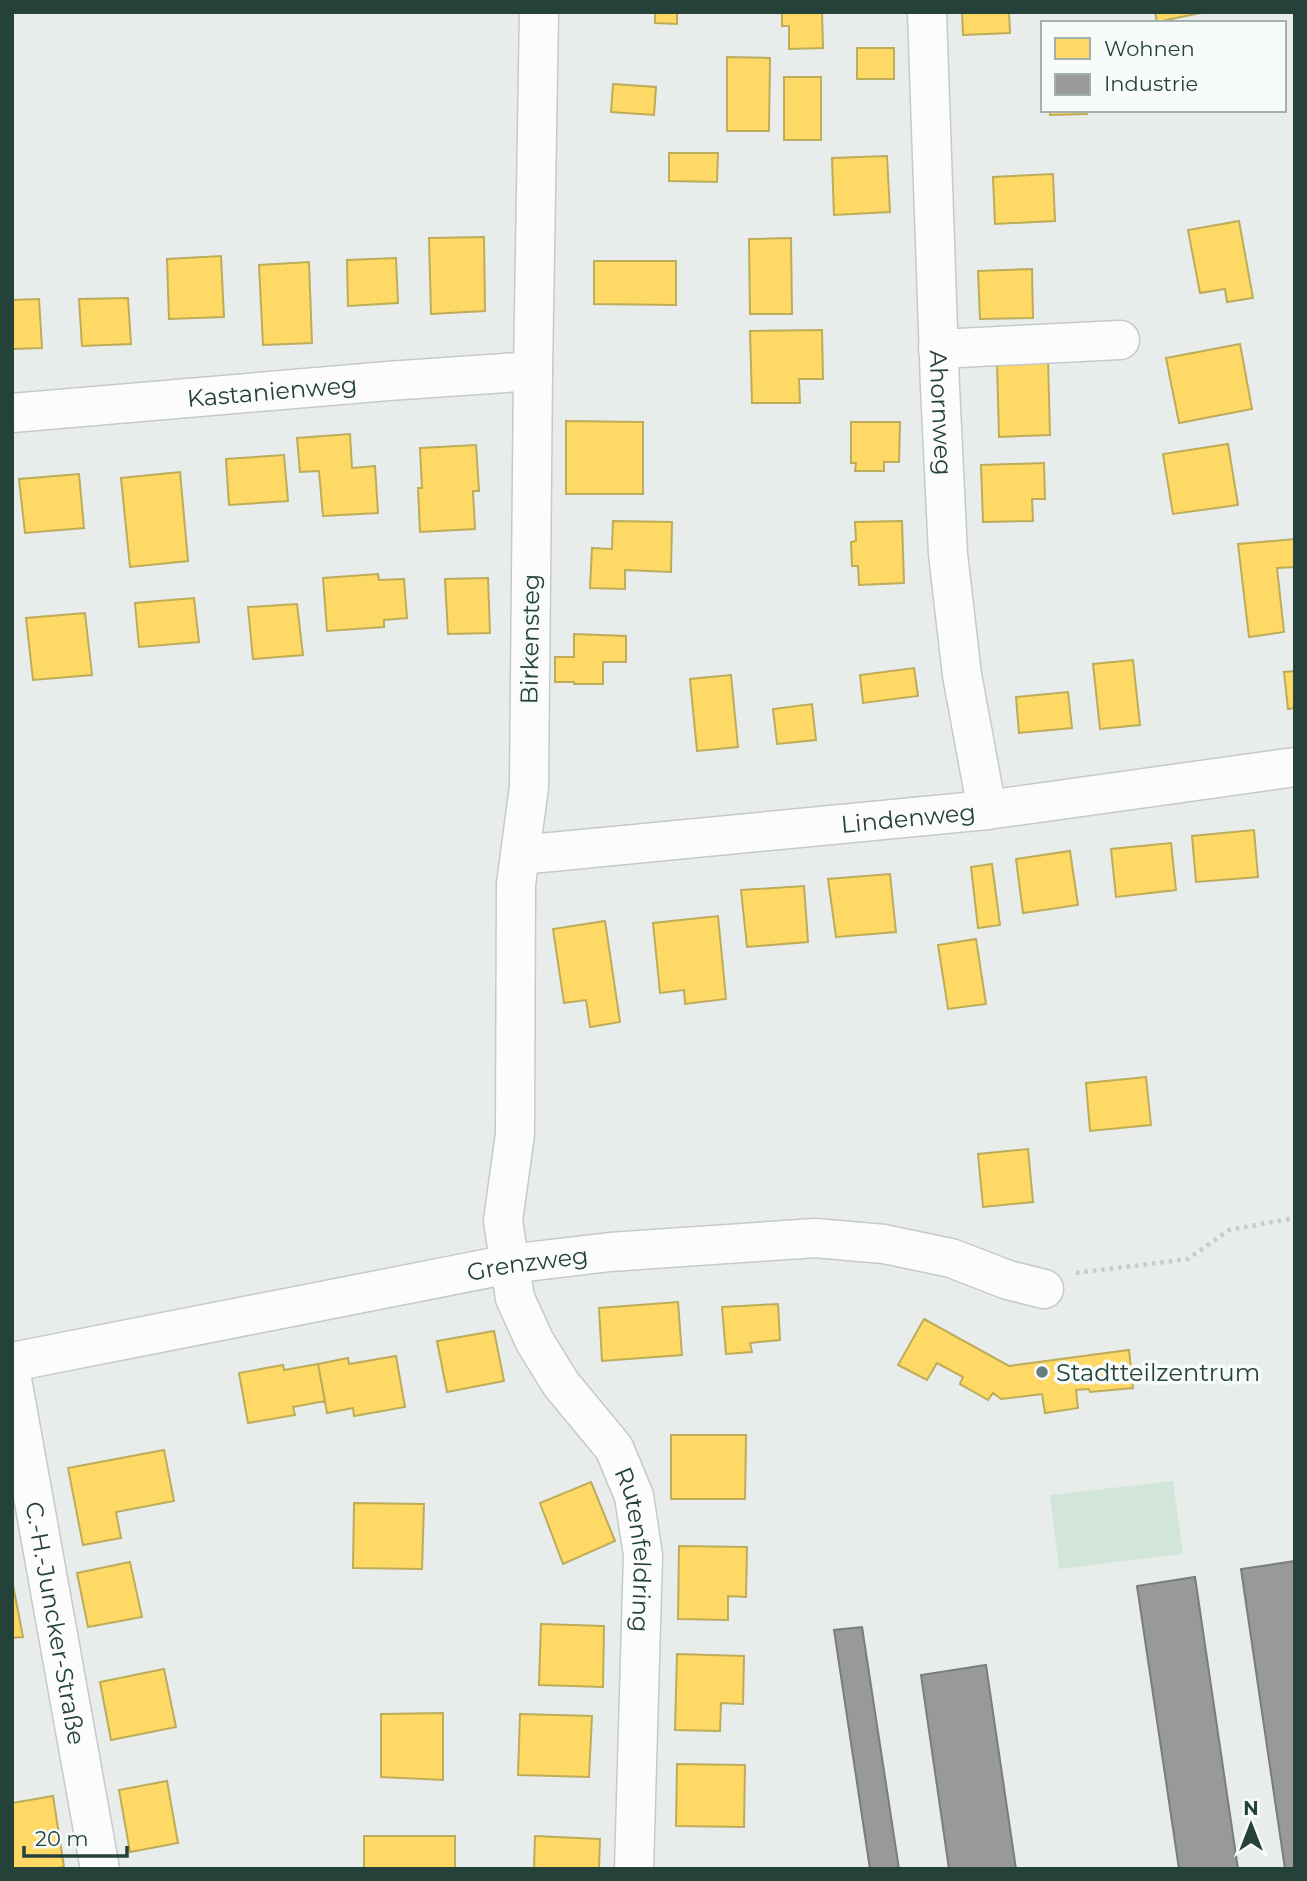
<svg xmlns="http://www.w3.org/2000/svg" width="1307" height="1881" viewBox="0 0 1307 1881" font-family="Montserrat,sans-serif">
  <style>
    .green { fill: #d1e6d8 }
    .homes { fill: #ffd966; stroke: #bdac59; stroke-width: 2 }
    .industry { fill: #999; stroke: #767f7c; stroke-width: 2 }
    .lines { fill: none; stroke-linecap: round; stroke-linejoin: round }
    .minor-casing { stroke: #c5cac8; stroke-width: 41 }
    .path { stroke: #c3ccca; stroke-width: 4.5; stroke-dasharray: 3.5 5; stroke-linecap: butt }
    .minor { stroke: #fcfcfc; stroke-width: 38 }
    .poi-dot { fill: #697e78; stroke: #f7fbf9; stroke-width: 2.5 }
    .labels { text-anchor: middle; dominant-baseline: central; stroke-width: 7; stroke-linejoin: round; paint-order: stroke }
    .street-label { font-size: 24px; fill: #24423a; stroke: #f7fbf9 }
    .poi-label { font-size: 24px; fill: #24423a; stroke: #f7fbf9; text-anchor: start }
  </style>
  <rect width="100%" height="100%" fill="#e8edeb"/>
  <path class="green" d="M 1173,1481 L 1183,1554 L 1059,1569 L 1050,1495 Z"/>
  <path class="homes" d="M 655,12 L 677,12 L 677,24 L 655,23 Z
    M 782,12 L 822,12 L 823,48 L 789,49 L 789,26 L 782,26 Z
    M 962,12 L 1009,12 L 1010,33 L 963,35 Z
    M 1155,12 L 1205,12 L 1157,22 Z
    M 857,48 L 894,48 L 894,79 L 857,79 Z
    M 727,57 L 770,58 L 769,131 L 727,131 Z
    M 784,77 L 821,77 L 821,140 L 784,140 Z
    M 613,84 L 656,87 L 654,115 L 611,112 Z
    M 1050,110 L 1087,110 L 1087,114 L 1050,115 Z
    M 669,153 L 718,153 L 717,182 L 669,181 Z
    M 887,156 L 890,212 L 834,215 L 832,158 Z
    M 1053,174 L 1055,221 L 995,224 L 993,177 Z
    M 1239,221 L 1253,298 L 1227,302 L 1225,289 L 1200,293 L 1188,230 Z
    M 484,237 L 485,311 L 431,314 L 429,238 Z
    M 791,238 L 792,314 L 750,314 L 749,239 Z
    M 221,256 L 224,317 L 169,319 L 167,259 Z
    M 396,258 L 398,303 L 348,306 L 347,260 Z
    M 594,261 L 676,261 L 676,305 L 594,304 Z
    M 309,262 L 312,343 L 263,345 L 259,265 Z
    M 1032,269 L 1033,318 L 980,319 L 978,271 Z
    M 128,298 L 131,344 L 82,346 L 79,299 Z
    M 39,299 L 42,348 L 12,349 L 12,300 Z
    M 822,330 L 823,379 L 799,379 L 800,403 L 752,403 L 750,331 Z
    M 1240,344 L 1252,409 L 1179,423 L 1166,358 Z
    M 1048,359 L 1050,435 L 999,437 L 997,361 Z
    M 566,421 L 643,422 L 643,494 L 566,494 Z
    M 851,422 L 900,422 L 899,462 L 884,462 L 884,471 L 855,471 L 856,463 L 851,463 Z
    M 350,434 L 352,468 L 375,466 L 378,513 L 323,516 L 319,471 L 300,472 L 297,438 Z
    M 1228,444 L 1238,505 L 1173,514 L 1163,454 Z
    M 476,445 L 479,491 L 473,491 L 475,529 L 420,532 L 418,488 L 422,488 L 420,448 Z
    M 284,455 L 288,501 L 229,505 L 226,459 Z
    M 1044,463 L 1045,499 L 1032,499 L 1033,521 L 983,522 L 981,465 Z
    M 180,472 L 188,561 L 130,567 L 121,478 Z
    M 79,474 L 84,528 L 25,533 L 19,479 Z
    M 613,521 L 672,522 L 671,572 L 625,570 L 625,589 L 590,588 L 592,548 L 612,549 Z
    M 902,521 L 904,583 L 859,585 L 858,566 L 852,566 L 851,542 L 856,541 L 855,522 Z
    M 1295,539 L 1295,567 L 1277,568 L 1284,632 L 1249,637 L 1238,544 Z
    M 378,574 L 379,580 L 404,579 L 407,618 L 384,620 L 384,627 L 327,631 L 323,578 Z
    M 488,578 L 490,633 L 448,634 L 445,579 Z
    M 194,598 L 199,642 L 139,647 L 135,603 Z
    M 297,604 L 303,655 L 253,659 L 248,607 Z
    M 85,613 L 92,675 L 33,680 L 26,618 Z
    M 574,634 L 626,636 L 626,662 L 603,662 L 603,684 L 574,684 L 574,682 L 555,682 L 555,657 L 574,657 Z
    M 1133,660 L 1140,725 L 1100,729 L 1093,664 Z
    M 914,668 L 918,696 L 863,703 L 860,675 Z
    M 1295,671 L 1295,708 L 1288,709 L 1284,672 Z
    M 731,675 L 738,747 L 697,751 L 690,679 Z
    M 1068,692 L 1072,728 L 1019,733 L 1016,697 Z
    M 812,704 L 816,740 L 777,744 L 773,709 Z
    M 1254,830 L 1258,877 L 1196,882 L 1192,836 Z
    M 1171,843 L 1176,890 L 1116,897 L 1111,849 Z
    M 1070,851 L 1078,905 L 1023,913 L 1016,859 Z
    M 992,864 L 1000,925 L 978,928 L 971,867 Z
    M 890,874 L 896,932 L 836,937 L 828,879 Z
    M 804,886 L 808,942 L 747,947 L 741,890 Z
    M 718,916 L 726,999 L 685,1004 L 684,990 L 660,993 L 653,923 Z
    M 605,921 L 620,1022 L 590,1027 L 586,1000 L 564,1003 L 553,929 Z
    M 976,939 L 986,1004 L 948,1009 L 938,945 Z
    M 1146,1077 L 1151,1125 L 1090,1131 L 1086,1083 Z
    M 1028,1149 L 1033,1202 L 983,1207 L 978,1154 Z
    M 678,1302 L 682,1355 L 602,1361 L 599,1308 Z
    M 778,1304 L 780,1340 L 750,1343 L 752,1352 L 726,1354 L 722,1307 Z
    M 924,1319 L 1009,1366 L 1129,1350 L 1133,1388 L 1090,1392 L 1089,1389 L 1076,1390 L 1078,1408 L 1045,1413 L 1042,1394 L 1001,1399 L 993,1393 L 988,1400 L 960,1384 L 963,1377 L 937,1363 L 927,1380 L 898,1365 Z
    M 494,1331 L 504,1381 L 447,1392 L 437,1341 Z
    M 396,1356 L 405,1407 L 354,1416 L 353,1408 L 327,1413 L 318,1364 L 348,1358 L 349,1364 Z
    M 318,1364 L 325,1401 L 293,1407 L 295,1415 L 248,1423 L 239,1373 L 283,1365 L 284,1370 Z
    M 671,1435 L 746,1435 L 745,1499 L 671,1499 Z
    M 164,1450 L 174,1501 L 116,1512 L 121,1538 L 83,1545 L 68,1468 Z
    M 591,1482 L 615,1541 L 563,1564 L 540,1503 Z
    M 354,1503 L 424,1504 L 422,1569 L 353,1568 Z
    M 679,1546 L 747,1547 L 746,1597 L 728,1596 L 728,1620 L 678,1619 Z
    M 130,1562 L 142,1617 L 88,1627 L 77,1573 Z
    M 12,1580 L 23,1637 L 12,1638 Z
    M 541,1624 L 604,1626 L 603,1687 L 539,1685 Z
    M 677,1654 L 744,1656 L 743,1704 L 721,1703 L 720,1731 L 675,1730 Z
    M 164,1669 L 176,1727 L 111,1740 L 100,1682 Z
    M 443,1713 L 443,1780 L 381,1777 L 381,1714 Z
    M 520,1714 L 592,1716 L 589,1777 L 518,1775 Z
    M 677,1764 L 745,1765 L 744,1827 L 676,1826 Z
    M 167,1781 L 178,1843 L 130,1852 L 119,1790 Z
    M 53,1796 L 64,1867 L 51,1869 L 12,1869 L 12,1803 Z
    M 364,1836 L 455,1836 L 455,1869 L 364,1869 Z
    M 535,1836 L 600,1839 L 599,1869 L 534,1869 Z"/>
  <path class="industry" d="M 1295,1561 L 1295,1869 L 1285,1869 L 1241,1569 Z
    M 1195,1577 L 1238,1869 L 1179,1869 L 1137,1586 Z
    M 862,1627 L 899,1869 L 870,1869 L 834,1630 Z
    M 986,1665 L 1016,1869 L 949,1869 L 921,1675 Z"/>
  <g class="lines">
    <g class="minor-casing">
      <g id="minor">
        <path id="s1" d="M 539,12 L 533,371 L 529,787 L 516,884 L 515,1134 L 503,1221 L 515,1298 L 535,1342 L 561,1384 L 614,1448 L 634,1496 L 643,1555 L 634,1869"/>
        <path id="s2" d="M 927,12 L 940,387 L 948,554 L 962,675 L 987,810"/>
        <path d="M 938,349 L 1120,340"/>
        <path id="s3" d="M 12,413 L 388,381 L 533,371"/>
        <path id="s4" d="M 520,855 L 987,810 L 1295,767"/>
        <path id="s5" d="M 12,1362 L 510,1264 L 610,1252 L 815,1238 L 884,1244 L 951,1258 L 1008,1280 L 1044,1289"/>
        <path id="s6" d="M 12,1379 L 100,1869"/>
      </g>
    </g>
    <path class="path" d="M 1076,1273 L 1188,1259 L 1229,1230 L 1295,1218"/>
    <use href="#minor" class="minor"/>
  </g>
  <circle class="poi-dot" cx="1042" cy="1372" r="7"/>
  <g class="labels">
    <g class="street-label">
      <text stroke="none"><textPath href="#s3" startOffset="261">Kastanienweg</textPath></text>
      <text stroke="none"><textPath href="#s2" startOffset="401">Ahornweg</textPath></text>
      <text transform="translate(530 639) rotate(-89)">Birkensteg</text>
      <text stroke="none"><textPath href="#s4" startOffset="390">Lindenweg</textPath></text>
      <text stroke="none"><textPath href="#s5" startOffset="525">Grenzweg</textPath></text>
      <text stroke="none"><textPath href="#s1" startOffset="1575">Rutenfeldring</textPath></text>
      <text stroke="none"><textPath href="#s6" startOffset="248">C.-H.-Juncker-Straße</textPath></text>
    </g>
    <g class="poi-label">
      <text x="1056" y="1372">Stadtteilzentrum</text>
    </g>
  </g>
  <rect width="1307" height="1881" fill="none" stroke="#24423a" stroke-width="28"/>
  <rect x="1041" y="21" width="245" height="91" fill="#f7fbf9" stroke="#a3b1ad" stroke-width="2"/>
  <rect x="1055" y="38" width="35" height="21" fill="#ffd966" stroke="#a3b1ad" stroke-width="2"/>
  <text x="1104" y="56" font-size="21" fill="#24423a">Wohnen</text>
  <rect x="1055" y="74" width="35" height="21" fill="#999999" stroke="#a3b1ad" stroke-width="2"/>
  <text x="1104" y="91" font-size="21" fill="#24423a">Industrie</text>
  <g transform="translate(1251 1825)" stroke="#f7fbf9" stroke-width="5" paint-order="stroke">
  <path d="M0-5L12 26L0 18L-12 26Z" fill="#24423a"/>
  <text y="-10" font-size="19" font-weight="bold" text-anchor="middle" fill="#24423a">N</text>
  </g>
  <path d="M24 1846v10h103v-10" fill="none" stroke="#24423a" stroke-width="3.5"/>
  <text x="35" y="1846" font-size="21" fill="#24423a" stroke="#f7fbf9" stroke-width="5" paint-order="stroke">20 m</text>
</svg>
